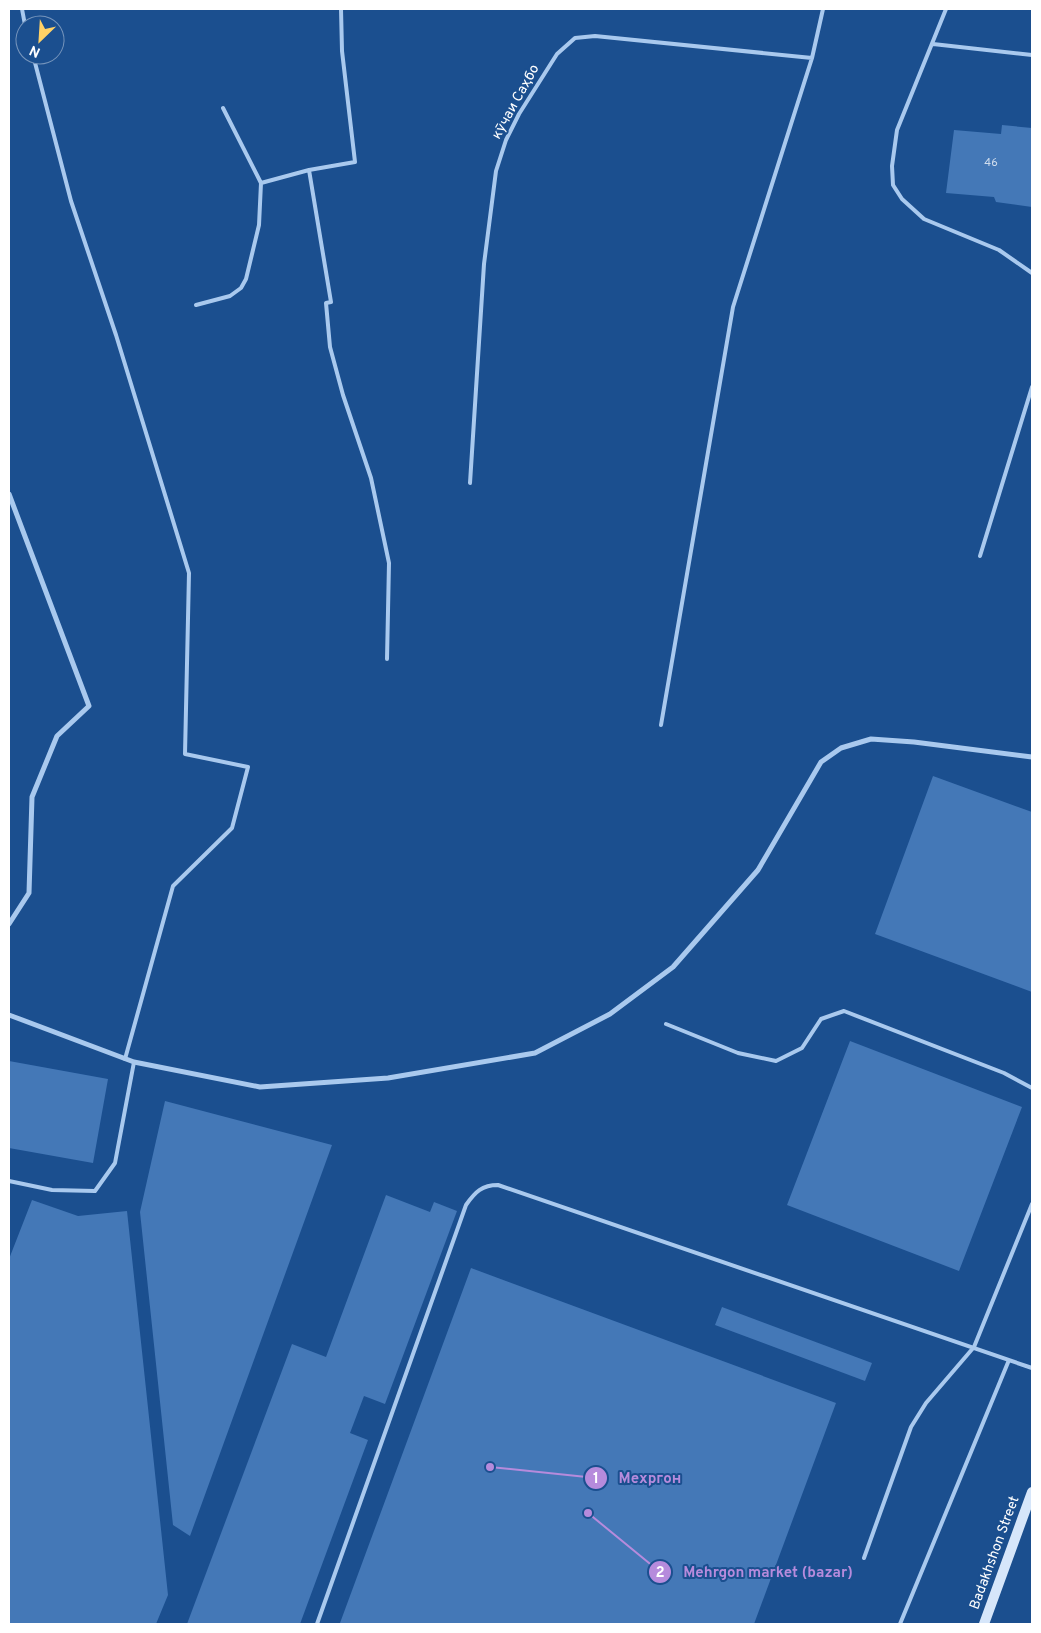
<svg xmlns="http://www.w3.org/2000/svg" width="1041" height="1633" viewBox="0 0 1041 1633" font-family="Overpass,sans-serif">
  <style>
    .building { fill: #4478b7 }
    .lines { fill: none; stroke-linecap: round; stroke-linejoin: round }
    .service { stroke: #a9c9ee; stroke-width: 4 }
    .minor { stroke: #a9c9ee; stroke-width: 5 }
    .secondary { stroke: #d6e6fa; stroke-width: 10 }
    .labels { text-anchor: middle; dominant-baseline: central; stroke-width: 4; stroke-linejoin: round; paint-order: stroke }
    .number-label { font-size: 11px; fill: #d0dded }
    .street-label { font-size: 14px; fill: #fff; stroke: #1b4f8f }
    .leader { fill: none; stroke: #b68bdc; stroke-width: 2 }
    .callout-dot { fill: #b68bdc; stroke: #1b4f8f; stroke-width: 2 }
    .mark-label { font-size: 15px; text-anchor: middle; font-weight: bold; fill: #fff }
    .callout-label { font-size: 15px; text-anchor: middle; font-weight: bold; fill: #b68bdc; stroke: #1b4f8f; stroke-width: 4; stroke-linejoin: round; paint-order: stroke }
  </style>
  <rect width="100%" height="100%" fill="#1b4f8f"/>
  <path class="building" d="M 1002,125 L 1032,128 L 1032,207 L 996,202 L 994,197 L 946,193 L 954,130 L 1001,134 Z
    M 933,776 L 1032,812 L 1032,992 L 875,934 Z
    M 850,1041 L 1022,1107 L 959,1271 L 787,1205 Z
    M 9,1061 L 108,1079 L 93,1163 L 9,1148 Z
    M 165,1101 L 332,1145 L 190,1536 L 173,1525 L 140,1212 Z
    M 386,1195 L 430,1212 L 434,1202 L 457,1211 L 385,1404 L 364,1396 L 350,1433 L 368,1440 L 300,1624 L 187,1624 L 292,1344 L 326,1357 Z
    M 32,1200 L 78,1216 L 127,1211 L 168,1595 L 156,1624 L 9,1624 L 9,1259 Z
    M 471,1268 L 836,1403 L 754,1624 L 340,1623 Z
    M 722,1307 L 872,1363 L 865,1381 L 715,1325 Z"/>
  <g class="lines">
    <path class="service" d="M 22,9 L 25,25
      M 341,9 L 342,51 L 355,162 L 309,170 L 331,302 L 326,303 L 330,347 L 343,395 L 371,478 L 389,563 L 387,659
      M 946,9 L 897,130 L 892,166 L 893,185 L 902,199 L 924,219 L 999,250 L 1032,273
      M 933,44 L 1032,55
      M 33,55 L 71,201 L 116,335 L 189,573 L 185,754 L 248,767 L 232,828 L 173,886 L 125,1059
      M 261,183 L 309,170
      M 196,305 L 230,296 L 241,288 L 246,279 L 259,225 L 261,183 L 223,108
      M 470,483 L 484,264 L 496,171 L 506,140 L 519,114 L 557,54 L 575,38 L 595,36 L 812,58
      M 980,556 L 1032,387
      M 661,725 L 733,307 L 812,58 L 823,9
      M 666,1024 L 738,1053 L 776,1061 L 802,1048 L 821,1019 L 844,1011 L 1004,1073 L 1032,1088
      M 9,1181 L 52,1190 L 95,1191 L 115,1163 L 134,1062
      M 864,1558 L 911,1427 L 926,1403 L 974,1347 L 1032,1204
      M 317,1624 L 466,1205 C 475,1192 482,1185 498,1185 L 1032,1368
      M 900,1624 L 1009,1360"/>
    <path class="minor" d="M 9,494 L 89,706 L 57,736 L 32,797 L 29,893 L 9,924
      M 9,1015 L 134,1062 L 260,1087 L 388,1078 L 535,1053 L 610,1014 L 673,967 L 758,870 L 821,762 L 841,748 L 871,739 L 914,742 L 1032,757"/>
    <path class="secondary" d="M 984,1624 L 1032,1492"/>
  </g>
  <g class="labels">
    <g class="number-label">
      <text x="991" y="163">46</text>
    </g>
    <g class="street-label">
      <text transform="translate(516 102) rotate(-61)">кӯчаи Саҳбо</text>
      <text transform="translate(995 1553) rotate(-70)">Badakhshon Street</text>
    </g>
  </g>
  <path class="leader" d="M490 1467L596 1478M588 1513L660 1572"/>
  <g class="callout-dot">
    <circle cx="490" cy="1467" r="5"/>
    <circle cx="588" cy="1513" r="5"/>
    <circle cx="596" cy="1478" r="12"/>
    <circle cx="660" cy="1572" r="12"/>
  </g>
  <g class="mark-label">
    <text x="596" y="1483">1</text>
    <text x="660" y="1577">2</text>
  </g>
  <g class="callout-label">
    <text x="650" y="1483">Мехргон</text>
    <text x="768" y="1577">Mehrgon market (bazar)</text>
  </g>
  <rect width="1041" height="1633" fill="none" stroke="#ffffff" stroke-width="20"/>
  <g transform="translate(40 40) rotate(205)"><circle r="24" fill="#1b4f8f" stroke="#7695bc"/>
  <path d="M0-4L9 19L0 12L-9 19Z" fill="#ffd166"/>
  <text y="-8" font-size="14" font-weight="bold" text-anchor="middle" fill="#ffffff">N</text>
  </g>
</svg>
